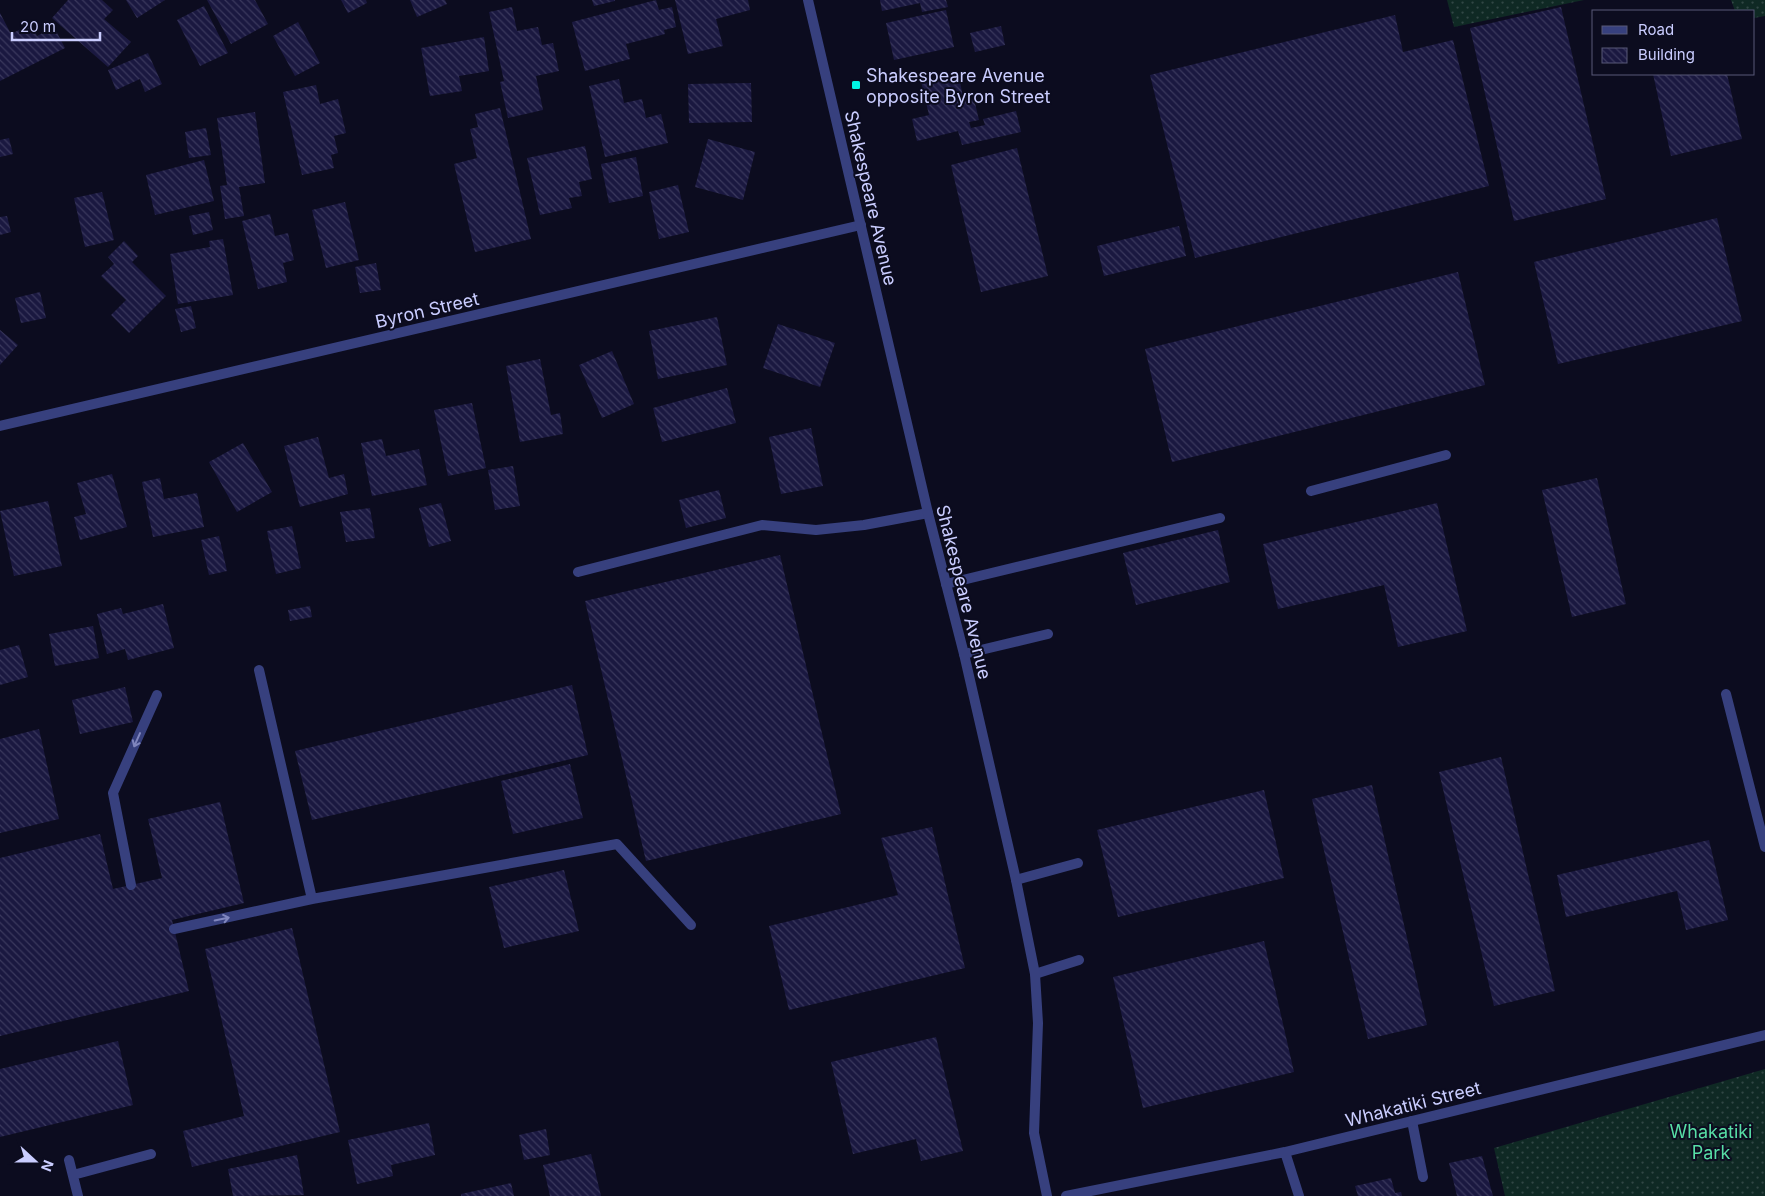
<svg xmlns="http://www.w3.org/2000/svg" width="1765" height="1196" viewBox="0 0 1765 1196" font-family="Inter,sans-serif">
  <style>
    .grass { fill: url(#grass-dots) }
    .building { fill: url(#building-back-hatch) }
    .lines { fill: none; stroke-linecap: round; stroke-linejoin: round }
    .service { stroke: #37407e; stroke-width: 10 }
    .minor { stroke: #37407e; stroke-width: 10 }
    .tertiary { stroke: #37407e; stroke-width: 10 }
    .oneway { stroke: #8086be }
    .poi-dot { fill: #00f5e4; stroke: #0c0c1f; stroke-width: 2 }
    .labels { text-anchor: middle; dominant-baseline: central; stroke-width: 4; stroke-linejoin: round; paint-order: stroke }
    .poi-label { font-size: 18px; fill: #cacdff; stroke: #0c0c1f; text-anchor: start }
    .street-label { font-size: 18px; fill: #cacdff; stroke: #0c0c1f }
    .park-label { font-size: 18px; fill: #57dea6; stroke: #0c0c1f }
  </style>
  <defs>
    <pattern id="grass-dots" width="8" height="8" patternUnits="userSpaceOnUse" patternTransform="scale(1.25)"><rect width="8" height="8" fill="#0f2924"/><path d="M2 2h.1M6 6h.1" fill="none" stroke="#314745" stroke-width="1.8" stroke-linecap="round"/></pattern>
    <pattern id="building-back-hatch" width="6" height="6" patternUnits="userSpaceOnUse" patternTransform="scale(1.25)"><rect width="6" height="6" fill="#1a1840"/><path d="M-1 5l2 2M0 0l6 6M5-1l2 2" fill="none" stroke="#3a385d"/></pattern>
  </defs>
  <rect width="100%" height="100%" fill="#0c0c1f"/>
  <path class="grass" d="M 1447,0 L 1584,0 L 1454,27 Z
    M 1731,0 L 1765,0 L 1765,16 L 1754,18 L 1754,11 L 1735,11 Z
    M 1765,1069 L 1765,1196 L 1505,1196 L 1494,1148 Z"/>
  <path class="building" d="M 68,0 L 102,0 L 113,10 L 104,19 L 131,42 L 108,67 L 52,18 Z
    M 126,0 L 165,0 L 137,18 Z
    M 207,0 L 255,0 L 268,24 L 231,44 Z
    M 341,0 L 366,0 L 367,3 L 348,13 Z
    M 410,0 L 445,0 L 447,4 L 417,17 Z
    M 592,0 L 615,0 L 615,1 L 594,6 Z
    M 656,0 L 659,10 L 672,7 L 676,27 L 664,30 L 665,34 L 626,44 L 630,59 L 585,71 L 572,22 Z
    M 675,0 L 748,0 L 750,10 L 716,19 L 723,46 L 688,54 Z
    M 880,0 L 946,0 L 948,7 L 922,12 L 920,3 L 882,11 Z
    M 204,6 L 228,53 L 200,66 L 177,20 Z
    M 512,7 L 517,31 L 538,27 L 542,45 L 553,43 L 559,71 L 536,76 L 543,110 L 508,118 L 500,82 L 504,81 L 489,12 Z
    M 1561,7 L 1606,199 L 1514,221 L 1470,28 Z
    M 946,10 L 954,47 L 894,60 L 886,23 Z
    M 0,13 L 11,34 L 31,24 L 37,36 L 54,27 L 65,48 L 0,81 Z
    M 1395,15 L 1403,52 L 1453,40 L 1489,186 L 1195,258 L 1150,75 Z
    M 298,22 L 320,63 L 295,76 L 273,36 Z
    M 1001,26 L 1005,45 L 975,52 L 970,33 Z
    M 484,37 L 489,71 L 459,76 L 462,91 L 430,96 L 421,48 Z
    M 148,53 L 162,84 L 145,92 L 140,79 L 116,90 L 108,70 Z
    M 958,73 L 964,101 L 974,99 L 979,120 L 969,122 L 971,128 L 985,125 L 983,119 L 1016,111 L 1021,132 L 962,145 L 958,131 L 917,141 L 912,119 L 929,115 L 921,81 Z
    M 1653,74 L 1727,74 L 1742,139 L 1671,156 Z
    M 619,79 L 624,103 L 642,99 L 646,118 L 661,114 L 668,143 L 605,157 L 589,86 Z
    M 751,83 L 752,122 L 689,123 L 688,84 Z
    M 316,85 L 320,104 L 338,99 L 346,133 L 334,136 L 338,153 L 331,155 L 334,168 L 302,175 L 283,92 Z
    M 500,108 L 531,239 L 475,252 L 454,164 L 477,158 L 470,129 L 478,127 L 475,114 Z
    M 255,112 L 265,183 L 239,187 L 244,216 L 225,219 L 220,186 L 227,185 L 217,118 Z
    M 206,128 L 211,155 L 189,158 L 185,132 Z
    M 9,138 L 13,154 L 0,157 L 0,140 Z
    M 708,139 L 755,152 L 743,200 L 695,187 Z
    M 585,146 L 592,179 L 579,182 L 582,196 L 569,198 L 572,208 L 540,215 L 527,158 Z
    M 1017,148 L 1048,276 L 981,292 L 951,165 Z
    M 636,157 L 643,196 L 609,203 L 601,164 Z
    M 204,160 L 214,201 L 155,215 L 146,175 Z
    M 678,185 L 689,232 L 659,239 L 649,192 Z
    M 102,192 L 114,240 L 85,247 L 74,198 Z
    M 345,202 L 359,260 L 326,268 L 312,210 Z
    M 209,212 L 213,230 L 193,235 L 189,216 Z
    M 270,214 L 275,236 L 288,233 L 294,260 L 283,263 L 287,282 L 258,289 L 242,221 Z
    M 7,216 L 11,232 L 0,235 L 0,217 Z
    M 1717,218 L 1742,321 L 1558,364 L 1534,262 Z
    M 1179,226 L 1186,256 L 1104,276 L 1097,246 Z
    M 223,239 L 233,295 L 178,304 L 170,254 L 210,247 L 209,241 Z
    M 124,241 L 138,256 L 132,262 L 166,296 L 129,333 L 111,315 L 126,300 L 101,276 L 114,264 L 108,257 Z
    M 376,263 L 381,290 L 360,293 L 355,267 Z
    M 1458,272 L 1485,385 L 1172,462 L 1145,349 Z
    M 40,292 L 46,318 L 21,323 L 15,298 Z
    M 191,306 L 196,328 L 181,332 L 175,309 Z
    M 717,317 L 727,365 L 658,379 L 649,331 Z
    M 778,324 L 835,343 L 820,387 L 763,368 Z
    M 0,330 L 18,345 L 0,365 Z
    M 612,351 L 634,404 L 602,418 L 579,365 Z
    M 540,359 L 551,415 L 560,413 L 563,434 L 520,442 L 506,366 Z
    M 727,388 L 736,423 L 662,442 L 653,408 Z
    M 472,403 L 486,468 L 448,476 L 434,410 Z
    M 811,428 L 823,486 L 781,494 L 769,437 Z
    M 318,437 L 329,478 L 344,474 L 348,494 L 300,507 L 284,446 Z
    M 382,439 L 386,456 L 419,449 L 427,485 L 372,496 L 361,443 Z
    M 243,443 L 272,492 L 237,512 L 209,462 Z
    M 513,466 L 520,506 L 495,510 L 488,470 Z
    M 112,474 L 127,527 L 80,540 L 74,517 L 86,514 L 77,483 Z
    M 160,478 L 164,499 L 197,493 L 204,527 L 153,537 L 142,482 Z
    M 1597,478 L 1626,604 L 1572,617 L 1542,490 Z
    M 719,490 L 726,518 L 686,528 L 679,500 Z
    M 48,501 L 62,566 L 14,576 L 0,511 Z
    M 441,503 L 451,541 L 429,547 L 419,508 Z
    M 1437,503 L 1467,631 L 1398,647 L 1384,585 L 1278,609 L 1263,544 Z
    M 370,508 L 375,538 L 346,542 L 340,512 Z
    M 292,526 L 301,568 L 276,574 L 267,531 Z
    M 1218,530 L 1230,582 L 1136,605 L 1123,553 Z
    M 219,536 L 227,571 L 209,575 L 201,540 Z
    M 780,555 L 841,814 L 646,861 L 585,601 Z
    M 163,604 L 174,648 L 128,660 L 125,649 L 107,654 L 97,614 L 121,608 L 123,614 Z
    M 310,606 L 312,617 L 290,621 L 288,610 Z
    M 93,626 L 99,658 L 55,666 L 49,634 Z
    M 19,645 L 28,677 L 0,685 L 0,650 Z
    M 572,685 L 588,755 L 312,820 L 295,751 Z
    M 125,687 L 133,722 L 80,734 L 72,700 Z
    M 39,729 L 59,819 L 0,833 L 0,739 Z
    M 1501,757 L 1555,991 L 1494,1006 L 1439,772 Z
    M 570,764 L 583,818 L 513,834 L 501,781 Z
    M 1372,785 L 1427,1025 L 1368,1039 L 1312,799 Z
    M 1264,790 L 1284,878 L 1118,917 L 1097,830 Z
    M 220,802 L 244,903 L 172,920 L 189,991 L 0,1036 L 0,858 L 100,834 L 113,889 L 162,878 L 148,819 Z
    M 932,827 L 965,968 L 789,1010 L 769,926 L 898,895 L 881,838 Z
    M 1709,840 L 1728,920 L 1686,930 L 1677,891 L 1566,917 L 1557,875 Z
    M 564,870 L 579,931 L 504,948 L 489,887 Z
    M 292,928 L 340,1132 L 192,1167 L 183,1131 L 244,1116 L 205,949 Z
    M 1264,941 L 1294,1072 L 1143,1108 L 1113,977 Z
    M 936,1037 L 963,1151 L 921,1161 L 916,1139 L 853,1154 L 831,1062 Z
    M 118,1041 L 133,1105 L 0,1137 L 0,1069 Z
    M 429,1123 L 435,1155 L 391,1165 L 393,1176 L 357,1184 L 348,1140 Z
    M 546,1129 L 550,1155 L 524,1160 L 519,1135 Z
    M 591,1154 L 601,1196 L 550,1196 L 543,1165 Z
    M 297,1155 L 304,1195 L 233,1196 L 228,1169 Z
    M 1482,1156 L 1493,1196 L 1457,1196 L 1449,1163 Z
    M 1391,1178 L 1395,1193 L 1401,1192 L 1402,1196 L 1358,1196 L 1355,1186 Z
    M 511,1183 L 514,1196 L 461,1196 L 461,1194 Z"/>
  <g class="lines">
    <path class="service" d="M 1311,491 L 1446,455
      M 578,572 L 762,525 L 816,530 L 864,525 L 928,513
      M 946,584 L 1220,518
      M 964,654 L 1048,634
      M 259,670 L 312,899 L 617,844 L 691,925
      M 1726,694 L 1765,847
      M 1016,880 L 1078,863
      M 131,885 L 113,793 L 157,695
      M 174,929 L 312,899
      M 1035,974 L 1079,960
      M 1412,1121 L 1423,1177
      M 69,1160 L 78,1196
      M 73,1175 L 151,1154"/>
    <path class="minor" d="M 0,426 L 861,225"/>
    <path class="tertiary" d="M 808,0 L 928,513 L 964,654 L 1016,880 L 1035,974 L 1038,1023 L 1034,1133 L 1047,1196
      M 1285,1152 L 1299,1196
      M 1066,1196 L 1285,1152 L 1765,1035"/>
  </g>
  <defs><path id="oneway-shaft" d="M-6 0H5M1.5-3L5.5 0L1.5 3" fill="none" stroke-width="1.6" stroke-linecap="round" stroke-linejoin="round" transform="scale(1.25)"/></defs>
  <g class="oneway">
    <use href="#oneway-shaft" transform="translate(137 740) rotate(114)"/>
    <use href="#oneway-shaft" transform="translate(222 919) rotate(-12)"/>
  </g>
  <rect class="poi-dot" x="851" y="80" width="10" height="10" rx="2.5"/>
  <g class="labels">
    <g class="poi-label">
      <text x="866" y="75">Shakespeare Avenue<tspan x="866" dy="21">opposite Byron Street</tspan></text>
    </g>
    <g class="street-label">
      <text transform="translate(871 198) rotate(77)">Shakespeare Avenue</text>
      <text transform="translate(427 310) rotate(-13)">Byron Street</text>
      <text transform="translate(964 592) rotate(76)">Shakespeare Avenue</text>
      <text transform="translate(1413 1104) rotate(-14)">Whakatiki Street</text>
    </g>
    <g class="park-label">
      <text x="1711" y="1131">Whakatiki<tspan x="1711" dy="21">Park</tspan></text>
    </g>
  </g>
  <rect x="1592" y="10" width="162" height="65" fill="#0c0c1f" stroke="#585979"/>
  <rect x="1602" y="26" width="25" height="8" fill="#37407e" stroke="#585979"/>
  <text x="1638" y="35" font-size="15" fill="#cacdff">Road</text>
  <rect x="1602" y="48" width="25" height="15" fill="url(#building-back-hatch)" stroke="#585979"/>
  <text x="1638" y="60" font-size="15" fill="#cacdff">Building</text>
  <g transform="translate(35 1161) rotate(111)" stroke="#0c0c1f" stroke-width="4" paint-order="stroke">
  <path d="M0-4L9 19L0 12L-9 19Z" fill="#cacdff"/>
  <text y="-8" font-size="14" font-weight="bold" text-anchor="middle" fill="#cacdff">N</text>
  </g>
  <path d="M12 32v8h88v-8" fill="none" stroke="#cacdff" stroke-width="2.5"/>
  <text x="20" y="32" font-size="15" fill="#cacdff" stroke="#0c0c1f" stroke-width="4" paint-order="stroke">20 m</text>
</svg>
